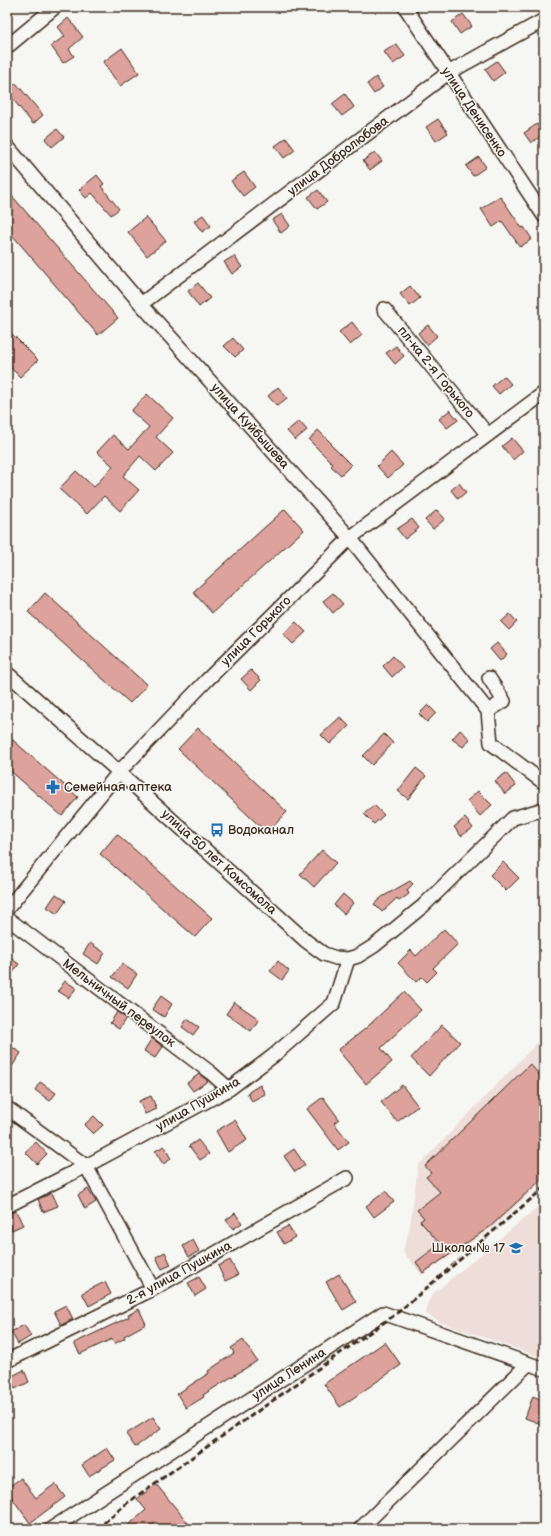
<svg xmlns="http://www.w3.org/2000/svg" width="551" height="1536" viewBox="0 0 551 1536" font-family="'Balsamiq Sans',sans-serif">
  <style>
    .built { fill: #eeddd8 }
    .building { fill: #dca29b; stroke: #3b2a1e }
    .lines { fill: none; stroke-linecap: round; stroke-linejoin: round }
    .minor-casing { stroke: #3b2a1e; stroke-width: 16 }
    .minor { stroke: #f6f6f2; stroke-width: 13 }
    .rail { stroke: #3b2a1e; stroke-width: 3; stroke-dasharray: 6 3; stroke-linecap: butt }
    .labels { text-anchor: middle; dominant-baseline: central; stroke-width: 3; stroke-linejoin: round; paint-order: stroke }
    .street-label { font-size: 13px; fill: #3b2a1e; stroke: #f6f6f2 }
    .poi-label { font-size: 13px; fill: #3b2a1e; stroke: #f6f6f2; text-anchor: start }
  </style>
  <rect width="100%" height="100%" fill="#f6f6f2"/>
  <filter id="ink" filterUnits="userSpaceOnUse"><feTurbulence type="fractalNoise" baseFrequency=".025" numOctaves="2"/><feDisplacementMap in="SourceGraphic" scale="8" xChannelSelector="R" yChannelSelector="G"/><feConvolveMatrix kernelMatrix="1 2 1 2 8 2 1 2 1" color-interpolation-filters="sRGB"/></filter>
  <g filter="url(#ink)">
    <path class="built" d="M 544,1036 L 544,1180 L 491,1229 L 422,1275 L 403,1252 L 410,1226 L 418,1166 Z
      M 544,1202 L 544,1358 L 442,1323 L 426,1314 L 428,1303 L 433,1294 Z"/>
    <path class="building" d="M 463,14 L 472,26 L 460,34 L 452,22 Z
      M 68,18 L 83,37 L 69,49 L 74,56 L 63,63 L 51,46 L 65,36 L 58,27 Z
      M 396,44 L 405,56 L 393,64 L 384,52 Z
      M 122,48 L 139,73 L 120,86 L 103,62 Z
      M 497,61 L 505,72 L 493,81 L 485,69 Z
      M 376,77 L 383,87 L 374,94 L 367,84 Z
      M 16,83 L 43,115 L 33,124 L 7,92 Z
      M 345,94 L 354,107 L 342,116 L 332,104 Z
      M 438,119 L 448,133 L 436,141 L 426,127 Z
      M 537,124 L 544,134 L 531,143 L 524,133 Z
      M 57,129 L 64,137 L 52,147 L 45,139 Z
      M 286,138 L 295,150 L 284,158 L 275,146 Z
      M 375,152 L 382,161 L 370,170 L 363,161 Z
      M 479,157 L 486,167 L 473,176 L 466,166 Z
      M 244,172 L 255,187 L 243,196 L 231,181 Z
      M 97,175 L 104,184 L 101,186 L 119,209 L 111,215 L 92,193 L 86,198 L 79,190 Z
      M 7,190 L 118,318 L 98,335 L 7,229 Z
      M 318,190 L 327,202 L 317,209 L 308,197 Z
      M 500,196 L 522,228 L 524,227 L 532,239 L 520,247 L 502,221 L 493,227 L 481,209 Z
      M 282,214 L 290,226 L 281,233 L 272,220 Z
      M 203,215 L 211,226 L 202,232 L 194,221 Z
      M 146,217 L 166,241 L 147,256 L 128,232 Z
      M 234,256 L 242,267 L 232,274 L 224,262 Z
      M 198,283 L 210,298 L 199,307 L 188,291 Z
      M 410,286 L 420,298 L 410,306 L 400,294 Z
      M 352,322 L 362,335 L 350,345 L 339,332 Z
      M 428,325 L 437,336 L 427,345 L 418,333 Z
      M 7,329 L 38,360 L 20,377 L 7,364 Z
      M 233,338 L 243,350 L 235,357 L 224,346 Z
      M 396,346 L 404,356 L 395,364 L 386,353 Z
      M 504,376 L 511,384 L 499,394 L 492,386 Z
      M 278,387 L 287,398 L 277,406 L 268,396 Z
      M 147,394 L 173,418 L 156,437 L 173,453 L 156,471 L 140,456 L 123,476 L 139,490 L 120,511 L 104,496 L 87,514 L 59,489 L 76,471 L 94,487 L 113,466 L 97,452 L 113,435 L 129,449 L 149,427 L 131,411 Z
      M 450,410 L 458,420 L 447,428 L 439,419 Z
      M 299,421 L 307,430 L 295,440 L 287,431 Z
      M 318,430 L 332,444 L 331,445 L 351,465 L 341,475 L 331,466 L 333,464 L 309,440 Z
      M 512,438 L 523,451 L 513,460 L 502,446 Z
      M 391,452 L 403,465 L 388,478 L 377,466 Z
      M 459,483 L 466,492 L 458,499 L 451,490 Z
      M 285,509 L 304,530 L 212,613 L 193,592 Z
      M 437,510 L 445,519 L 433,529 L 425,520 Z
      M 412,519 L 419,528 L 405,539 L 397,529 Z
      M 45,593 L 147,685 L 130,703 L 28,612 Z
      M 333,593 L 343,604 L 333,613 L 323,601 Z
      M 510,614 L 517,622 L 509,630 L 501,622 Z
      M 296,622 L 306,632 L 293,644 L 283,634 Z
      M 497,643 L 507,654 L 500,661 L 490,649 Z
      M 393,656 L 403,667 L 392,677 L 383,666 Z
      M 251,670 L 261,680 L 251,690 L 241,679 Z
      M 428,705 L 436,713 L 427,722 L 419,714 Z
      M 340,717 L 349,726 L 330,744 L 321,735 Z
      M 198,728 L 287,812 L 267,833 L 178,749 Z
      M 460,730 L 470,739 L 463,747 L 452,739 Z
      M 384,734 L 393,743 L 372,765 L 363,756 Z
      M 7,735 L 78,797 L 62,816 L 7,768 Z
      M 416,768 L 426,776 L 408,799 L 398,791 Z
      M 506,773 L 516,786 L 505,794 L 495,781 Z
      M 478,791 L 492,805 L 480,816 L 467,801 Z
      M 374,805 L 384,815 L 374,824 L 364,814 Z
      M 465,818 L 473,828 L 461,836 L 454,827 Z
      M 117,834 L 212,918 L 195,937 L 100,854 Z
      M 322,850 L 336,863 L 314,887 L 300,874 Z
      M 503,862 L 519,878 L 506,891 L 490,875 Z
      M 410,881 L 413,884 L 407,890 L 409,894 L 399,901 L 397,898 L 382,912 L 374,904 L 382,897 Z
      M 56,894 L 66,901 L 57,914 L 47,907 Z
      M 343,894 L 353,903 L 344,914 L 334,905 Z
      M 444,929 L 458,944 L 433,968 L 437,972 L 427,982 L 422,977 L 416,982 L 398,963 L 411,950 L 416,956 Z
      M 90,943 L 105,953 L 98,964 L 83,954 Z
      M 7,956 L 19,964 L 7,981 Z
      M 278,961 L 289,971 L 282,980 L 270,971 Z
      M 122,964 L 137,974 L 128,988 L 112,977 Z
      M 65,981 L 76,988 L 69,998 L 58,991 Z
      M 404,992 L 421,1010 L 381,1048 L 392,1062 L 366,1084 L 338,1050 L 365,1029 Z
      M 161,996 L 172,1004 L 164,1017 L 152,1009 Z
      M 234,1002 L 259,1019 L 251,1031 L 226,1014 Z
      M 117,1012 L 126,1018 L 119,1029 L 110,1023 Z
      M 187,1019 L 199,1027 L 193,1035 L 182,1027 Z
      M 442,1025 L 460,1042 L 429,1076 L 411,1058 Z
      M 152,1038 L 163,1047 L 155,1058 L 144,1051 Z
      M 12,1047 L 21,1053 L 7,1074 L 7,1054 Z
      M 530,1064 L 544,1080 L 544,1177 L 491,1226 L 423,1273 L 416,1262 L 440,1244 L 420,1221 L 424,1218 L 417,1210 L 440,1192 L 426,1177 L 431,1173 L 425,1166 Z
      M 199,1074 L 208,1081 L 193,1091 L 187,1083 Z
      M 40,1082 L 56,1093 L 50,1101 L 35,1090 Z
      M 260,1085 L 265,1094 L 252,1101 L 247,1093 Z
      M 402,1085 L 418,1106 L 397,1122 L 381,1102 Z
      M 151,1096 L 157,1109 L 145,1114 L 139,1101 Z
      M 323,1097 L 339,1119 L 334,1123 L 349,1142 L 338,1150 L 307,1109 Z
      M 94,1116 L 103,1125 L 93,1134 L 84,1125 Z
      M 235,1120 L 247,1140 L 228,1152 L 216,1131 Z
      M 198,1140 L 209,1154 L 200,1160 L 189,1146 Z
      M 36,1142 L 47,1154 L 37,1164 L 25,1152 Z
      M 164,1146 L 171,1159 L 163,1164 L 155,1151 Z
      M 294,1149 L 305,1165 L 295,1172 L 284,1156 Z
      M 88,1189 L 96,1202 L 85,1209 L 78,1195 Z
      M 386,1191 L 394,1202 L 374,1217 L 366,1206 Z
      M 52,1193 L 58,1206 L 43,1212 L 38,1199 Z
      M 16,1211 L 23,1225 L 12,1230 L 7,1219 L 7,1214 Z
      M 235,1213 L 242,1223 L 233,1229 L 226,1220 Z
      M 288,1226 L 295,1237 L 284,1244 L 277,1232 Z
      M 193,1240 L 199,1251 L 189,1257 L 183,1246 Z
      M 165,1252 L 171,1265 L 162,1269 L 156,1257 Z
      M 230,1260 L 238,1275 L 225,1281 L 218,1266 Z
      M 339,1274 L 356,1302 L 343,1310 L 326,1282 Z
      M 199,1277 L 206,1289 L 195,1296 L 188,1283 Z
      M 105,1282 L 111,1294 L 89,1306 L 82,1293 Z
      M 66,1305 L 73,1319 L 61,1325 L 54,1311 Z
      M 139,1309 L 146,1324 L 124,1336 L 125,1338 L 114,1344 L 112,1339 L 80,1354 L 74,1343 L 129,1317 L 128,1315 Z
      M 24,1325 L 31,1336 L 18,1344 L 11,1332 Z
      M 243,1340 L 257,1361 L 203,1395 L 204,1397 L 186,1408 L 177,1394 L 209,1373 L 208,1371 L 234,1353 L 231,1348 Z
      M 385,1342 L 401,1365 L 340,1407 L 324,1384 Z
      M 24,1370 L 29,1382 L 15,1389 L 10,1377 Z
      M 533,1396 L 544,1401 L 544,1425 L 525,1418 Z
      M 153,1417 L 161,1429 L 135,1447 L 126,1434 Z
      M 107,1448 L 115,1460 L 89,1476 L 82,1465 Z
      M 21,1478 L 36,1498 L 55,1484 L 65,1497 L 30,1523 L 7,1491 L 7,1488 Z
      M 156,1484 L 193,1529 L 162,1529 L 156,1522 L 148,1529 L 124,1529 L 146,1510 L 137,1499 Z"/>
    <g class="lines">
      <g class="minor-casing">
        <path id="minor" d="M 405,7 L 544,216
          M 7,47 L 55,7
          M 7,146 L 141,304 L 350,538 L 488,711
          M 141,304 L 448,73 L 544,20
          M 384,309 L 488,435
          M 7,673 L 119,772 L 306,941 L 324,954 L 336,958 L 348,959 L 358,956 L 374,946 L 423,906 L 513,818 L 544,809
          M 489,678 L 504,701 L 488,711 L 491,743 L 543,782
          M 7,909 L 119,772 L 207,680 L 350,538 L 544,393
          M 7,918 L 211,1073 L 229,1089
          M 7,1108 L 86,1166 L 153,1289
          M 7,1206 L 86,1166 L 229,1089 L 273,1056 L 334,1003 L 348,959
          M 7,1361 L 153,1289 L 347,1178
          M 51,1529 L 383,1313 L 544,1369
          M 360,1529 L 528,1364"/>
      </g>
      <use href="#minor" class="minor"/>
      <path class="rail" d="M 97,1529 L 127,1503 L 396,1314 L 544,1188"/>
    </g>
  </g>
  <defs>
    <g id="pharmacy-bare" transform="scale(1.08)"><path d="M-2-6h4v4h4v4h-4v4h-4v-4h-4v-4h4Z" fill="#1f6fb2" stroke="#f6f6f2" stroke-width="2.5" paint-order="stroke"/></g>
    <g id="bus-bare" transform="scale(1.08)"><path d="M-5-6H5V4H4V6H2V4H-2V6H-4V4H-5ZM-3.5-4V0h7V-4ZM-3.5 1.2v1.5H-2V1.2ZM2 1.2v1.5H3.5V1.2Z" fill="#1f6fb2" stroke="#f6f6f2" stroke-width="2.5" paint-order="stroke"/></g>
    <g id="school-bare" transform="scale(1.08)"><path d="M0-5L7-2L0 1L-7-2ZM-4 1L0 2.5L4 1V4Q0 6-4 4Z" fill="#1f6fb2" stroke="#f6f6f2" stroke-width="2.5" paint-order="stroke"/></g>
  </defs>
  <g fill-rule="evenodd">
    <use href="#pharmacy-bare" x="53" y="787"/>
    <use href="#bus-bare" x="217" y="830"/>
    <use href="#school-bare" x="516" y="1248"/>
  </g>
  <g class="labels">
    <g class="street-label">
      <text transform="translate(474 112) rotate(56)">улица Денисенко</text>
      <text transform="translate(338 156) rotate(-37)">улица Добролюбова</text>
      <text transform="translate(436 372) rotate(51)">пл-ка 2-я Горького</text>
      <text transform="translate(250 426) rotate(48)">улица Куйбышева</text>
      <text transform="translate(256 631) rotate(-45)">улица Горького</text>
      <text transform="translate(219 862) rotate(42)">улица 50 лет Комсомола</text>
      <text transform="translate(119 1003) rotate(37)">Мельничный переулок</text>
      <text transform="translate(198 1104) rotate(-30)">улица Пушкина</text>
      <text transform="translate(179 1273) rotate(-29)">2-я улица Пушкина</text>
      <text transform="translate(289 1374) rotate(-33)">улица Ленина</text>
    </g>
    <g class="poi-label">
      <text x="64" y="787">Семейная аптека</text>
      <text x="228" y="830">Водоканал</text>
      <text x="505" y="1248" text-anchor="end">Школа № 17</text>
    </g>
  </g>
  <rect width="551" height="1536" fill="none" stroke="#f6f6f2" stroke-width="24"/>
  <rect x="12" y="12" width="527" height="1512" fill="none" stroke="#3b2a1e" stroke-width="1.5" filter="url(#ink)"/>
</svg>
